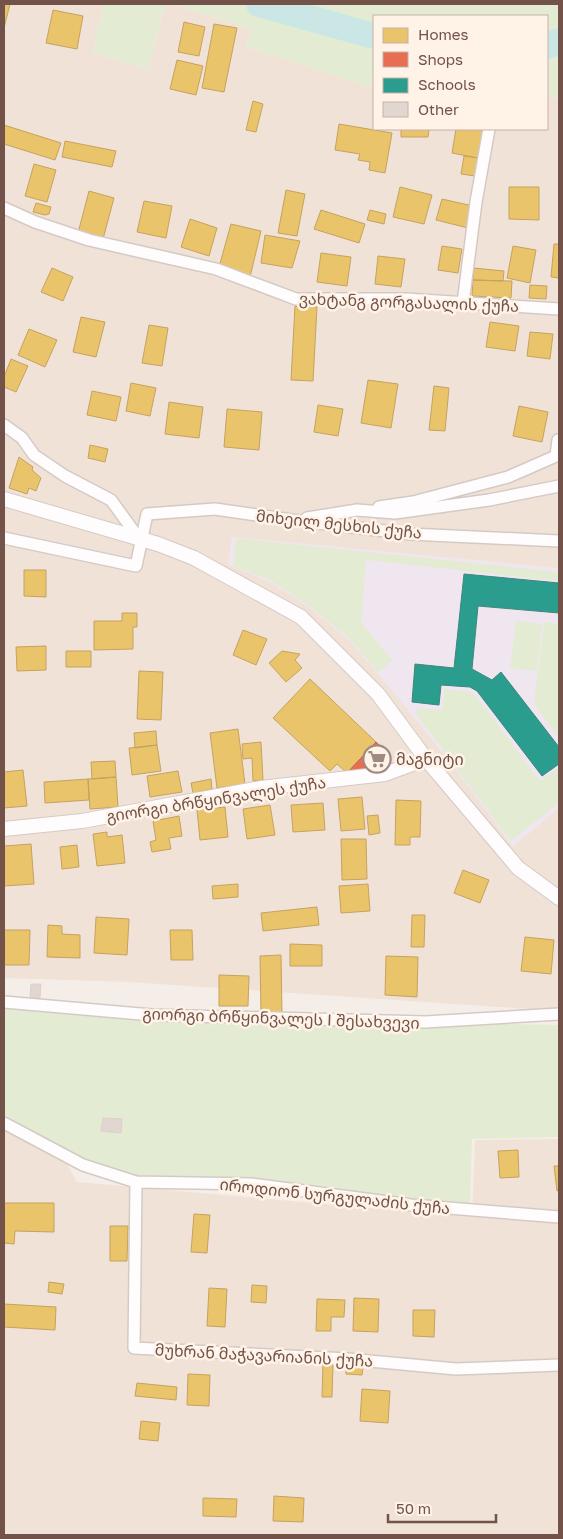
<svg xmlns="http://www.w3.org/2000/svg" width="563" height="1539" viewBox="0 0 563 1539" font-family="'Golos Text','Noto Sans Georgian',sans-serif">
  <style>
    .residential { fill: #f1e2d8 }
    .education { fill: #f0e6f0 }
    .green { fill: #e4ebd3 }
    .homes { fill: #e9c46a; stroke: #c5a260 }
    .shops { fill: #e76f51; stroke: #c4664f }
    .schools { fill: #2a9d8f; stroke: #40867a }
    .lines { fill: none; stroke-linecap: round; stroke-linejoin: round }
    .river { stroke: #cae7e5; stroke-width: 26 }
    .building { fill: #e1d6d0; stroke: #ded0ca }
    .minor-casing { stroke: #d4cac5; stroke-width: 14 }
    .tertiary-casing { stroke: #d4cac5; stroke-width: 16 }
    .minor { stroke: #fefcfc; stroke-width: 11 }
    .tertiary { stroke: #fefcfc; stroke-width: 14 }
    .labels { text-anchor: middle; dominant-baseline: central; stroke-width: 5; stroke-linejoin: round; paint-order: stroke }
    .street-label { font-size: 16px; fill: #725249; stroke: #fff2e7 }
    .poi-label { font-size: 16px; fill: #725249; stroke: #fff2e7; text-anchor: start }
  </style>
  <rect width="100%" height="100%" fill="#f5eee8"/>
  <path class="residential" d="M 4,4 L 104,4 L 93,52 L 148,69 L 165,4 L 172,4 L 251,29 L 246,47 L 370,86 L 374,73 L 374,129 L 547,129 L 547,98 L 559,97 L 559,1011 L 129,982 L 4,978 Z
    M 4,1118 L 63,1156 L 77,1182 L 472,1217 L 475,1140 L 559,1139 L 559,1535 L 4,1535 Z"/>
  <path class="education" d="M 232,537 L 559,568 L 559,808 L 513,847 L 458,772 L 400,700 L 350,641 L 309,607 L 268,581 L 228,564 Z"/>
  <path class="green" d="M 104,4 L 165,4 L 148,69 L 93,52 Z
    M 172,4 L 559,4 L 559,97 L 547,98 L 547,16 L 374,16 L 374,73 L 369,87 L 246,47 L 251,29 Z
    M 236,538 L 559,572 L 559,581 L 366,560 L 361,623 L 393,661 L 378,672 L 348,637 L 309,606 L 268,579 L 233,566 Z
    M 516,621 L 542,624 L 537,671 L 510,668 Z
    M 544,622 L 559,624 L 559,738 L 534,704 Z
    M 444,689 L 469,692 L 477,697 L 540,781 L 559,767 L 559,803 L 511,841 L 415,713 L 418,708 L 443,710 Z
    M 4,1005 L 105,1015 L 559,1025 L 559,1137 L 472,1139 L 470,1205 L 157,1179 L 97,1171 L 4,1114 Z"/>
  <path class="homes" d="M 4,4 L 10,4 L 4,28 Z
    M 53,10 L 83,16 L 77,49 L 46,43 Z
    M 184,22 L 205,27 L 199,56 L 178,52 Z
    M 214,24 L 237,28 L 224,92 L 202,88 Z
    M 177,60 L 203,66 L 196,95 L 170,89 Z
    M 253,101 L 263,104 L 256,132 L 246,130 Z
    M 339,124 L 392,133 L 385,173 L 369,170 L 370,162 L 358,160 L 360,154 L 335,150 Z
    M 4,125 L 61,143 L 55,160 L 4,144 Z
    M 401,129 L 429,129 L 428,137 L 401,137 Z
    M 456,129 L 483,129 L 478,158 L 452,153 Z
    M 65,141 L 116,151 L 112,167 L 62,157 Z
    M 464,156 L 478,158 L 475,176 L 461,174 Z
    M 34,164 L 56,170 L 47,202 L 25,196 Z
    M 400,187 L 432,195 L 424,224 L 393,217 Z
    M 509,187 L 539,187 L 539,220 L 509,219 Z
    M 286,190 L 305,194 L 297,236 L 278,233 Z
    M 89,191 L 114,198 L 103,239 L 78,233 Z
    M 442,199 L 473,206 L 468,228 L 436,220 Z
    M 144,201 L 172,206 L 166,238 L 137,232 Z
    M 36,203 L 51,207 L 49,214 L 45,215 L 33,212 Z
    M 321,210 L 365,224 L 359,243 L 314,229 Z
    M 370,210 L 386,214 L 384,224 L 367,220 Z
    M 190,219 L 217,228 L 209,256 L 181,247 Z
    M 231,224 L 261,231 L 250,277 L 219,267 Z
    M 265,235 L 300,241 L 292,268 L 261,263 Z
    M 554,244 L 559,244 L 559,278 L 551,277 Z
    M 442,246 L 462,249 L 458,273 L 438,270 Z
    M 513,246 L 536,250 L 530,283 L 507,278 Z
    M 321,253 L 351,257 L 347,286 L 317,282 Z
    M 378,256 L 405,259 L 401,287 L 375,284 Z
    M 52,268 L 73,277 L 63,301 L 41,292 Z
    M 474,268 L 504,271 L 503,281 L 473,280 Z
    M 473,280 L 512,281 L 511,298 L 472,296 Z
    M 530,285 L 547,286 L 546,299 L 529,298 Z
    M 295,306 L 317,307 L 313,381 L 291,380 Z
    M 81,317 L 105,322 L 96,357 L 73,352 Z
    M 490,322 L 519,326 L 515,351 L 486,347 Z
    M 149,325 L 168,328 L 162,366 L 142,363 Z
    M 29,329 L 57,340 L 45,367 L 18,355 Z
    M 530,332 L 553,334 L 550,359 L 527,356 Z
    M 11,359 L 28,366 L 16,392 L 4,387 L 4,377 Z
    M 368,380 L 398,384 L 391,428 L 361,423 Z
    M 131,383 L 156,388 L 150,416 L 126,411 Z
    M 434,386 L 449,388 L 445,431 L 429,430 Z
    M 92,391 L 121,397 L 116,421 L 87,415 Z
    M 169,402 L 203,407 L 199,438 L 165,434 Z
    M 318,405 L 343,409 L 338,436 L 314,432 Z
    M 519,406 L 548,412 L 542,442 L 513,436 Z
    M 227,409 L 262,412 L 259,450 L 224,447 Z
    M 90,445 L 108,449 L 105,462 L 88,458 Z
    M 19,457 L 33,467 L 32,470 L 41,478 L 36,491 L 29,488 L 27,494 L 9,488 Z
    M 24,570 L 46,570 L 46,597 L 24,596 Z
    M 122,613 L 137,613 L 137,627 L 133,627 L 133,649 L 94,650 L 94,621 L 122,621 Z
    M 243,630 L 267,639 L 256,665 L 233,655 Z
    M 46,646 L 46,670 L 17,671 L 16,647 Z
    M 66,651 L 91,651 L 91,667 L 66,667 Z
    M 282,651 L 300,654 L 295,660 L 302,668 L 286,682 L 269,663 Z
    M 139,671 L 163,672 L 161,720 L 137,719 Z
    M 310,679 L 376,742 L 347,773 L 337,764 L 330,771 L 273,718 Z
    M 238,729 L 245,784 L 217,788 L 210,733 Z
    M 156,731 L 157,745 L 135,748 L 134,733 Z
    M 261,742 L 263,780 L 253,781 L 252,758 L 243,759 L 242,744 Z
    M 157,745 L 161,771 L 132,775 L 129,748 Z
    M 115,761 L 116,777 L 92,779 L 91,762 Z
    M 23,770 L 27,806 L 4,808 L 4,772 Z
    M 178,771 L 182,792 L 150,797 L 147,776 Z
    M 116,777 L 118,807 L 90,809 L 88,779 Z
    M 88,779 L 89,800 L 45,803 L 44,782 Z
    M 211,779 L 212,789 L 193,793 L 191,783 Z
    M 362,797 L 365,829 L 341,831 L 338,799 Z
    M 396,800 L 421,801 L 420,837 L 410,837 L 410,845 L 395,845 Z
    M 323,803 L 325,830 L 293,832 L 291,805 Z
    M 270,805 L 275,835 L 247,839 L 243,809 Z
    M 225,807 L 228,837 L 200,840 L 197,810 Z
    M 378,815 L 380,833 L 369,835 L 367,816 Z
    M 179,816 L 182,836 L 169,838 L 171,849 L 152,852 L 150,842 L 156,840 L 153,821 Z
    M 107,832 L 107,837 L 122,835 L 125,863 L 97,866 L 93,834 Z
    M 341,839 L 366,839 L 367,879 L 342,880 Z
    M 31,844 L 34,884 L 4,886 L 4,846 Z
    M 77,845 L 79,867 L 62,869 L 60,847 Z
    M 463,870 L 489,880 L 480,903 L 454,893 Z
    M 238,884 L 238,897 L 213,899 L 212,886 Z
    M 368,884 L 370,911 L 341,913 L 339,886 Z
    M 317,907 L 319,925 L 263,931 L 261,913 Z
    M 412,915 L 425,915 L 424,947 L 411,947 Z
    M 96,917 L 129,919 L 127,955 L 94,953 Z
    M 48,925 L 62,926 L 62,934 L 80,935 L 80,958 L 47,957 Z
    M 4,930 L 30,930 L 29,965 L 4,965 Z
    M 170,930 L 192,930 L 193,960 L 171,960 Z
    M 525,937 L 554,940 L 551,974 L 521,971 Z
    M 290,944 L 322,945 L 322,966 L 290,966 Z
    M 281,955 L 282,1013 L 261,1014 L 260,956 Z
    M 386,956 L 418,957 L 417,997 L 385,995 Z
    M 219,975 L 249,976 L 248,1006 L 219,1006 Z
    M 518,1150 L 519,1177 L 500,1178 L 498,1151 Z
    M 554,1166 L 559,1166 L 559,1190 L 557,1191 Z
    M 4,1203 L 54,1203 L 54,1232 L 15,1231 L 14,1244 L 4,1243 Z
    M 194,1214 L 210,1215 L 207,1253 L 191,1252 Z
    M 110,1226 L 128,1226 L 127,1261 L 110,1261 Z
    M 49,1282 L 64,1284 L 62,1294 L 48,1292 Z
    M 252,1285 L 267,1286 L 266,1303 L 251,1302 Z
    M 209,1288 L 227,1289 L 225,1327 L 207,1326 Z
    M 354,1298 L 379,1299 L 378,1332 L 353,1331 Z
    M 317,1299 L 345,1300 L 344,1317 L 331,1317 L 331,1331 L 316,1331 Z
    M 4,1304 L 56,1307 L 55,1330 L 4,1327 Z
    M 413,1310 L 435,1310 L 434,1337 L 413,1336 Z
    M 323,1364 L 333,1365 L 332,1397 L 322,1397 Z
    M 346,1366 L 363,1367 L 362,1375 L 346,1374 Z
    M 188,1374 L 210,1375 L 209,1406 L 187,1405 Z
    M 137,1383 L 177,1387 L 176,1400 L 135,1396 Z
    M 362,1389 L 390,1391 L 388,1423 L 360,1421 Z
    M 141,1421 L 160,1423 L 158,1441 L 139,1439 Z
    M 274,1496 L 304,1498 L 303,1522 L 273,1521 Z
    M 203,1498 L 237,1499 L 236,1517 L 203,1516 Z"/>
  <path class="shops" d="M 376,742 L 390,755 L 377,767 L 347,773 Z"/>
  <path class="schools" d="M 464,574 L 559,583 L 559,613 L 478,606 L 472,669 L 492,680 L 501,672 L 559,747 L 559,764 L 542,776 L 477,691 L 470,687 L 441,685 L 439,705 L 412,702 L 415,664 L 454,668 Z"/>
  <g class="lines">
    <path class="river" d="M 259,4 L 374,36
      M 547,46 L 559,41"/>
  </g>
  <path class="building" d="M 31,984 L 41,984 L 40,998 L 30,998 Z
    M 103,1118 L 122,1119 L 121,1133 L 101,1131 Z"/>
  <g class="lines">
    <g class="minor-casing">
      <path id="minor" d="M 4,208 L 35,222 L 89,240 L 216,269 L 296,299 L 406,299 L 559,309
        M 463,303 L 476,202 L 489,129
        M 4,425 L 22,438 L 34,455 L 65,476 L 111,500 L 140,540
        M 379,507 L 413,502 L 508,477 L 556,456 L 558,440
        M 307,518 L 357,510 L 395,513 L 489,500 L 559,486
        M 4,538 L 136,566 L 147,514 L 215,509 L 292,520 L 410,534 L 559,541
        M 4,1002 L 152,1015 L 425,1022 L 559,1014
        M 4,1123 L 83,1165 L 136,1182 L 252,1184 L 411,1205 L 559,1217
        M 136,1182 L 134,1348 L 348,1359 L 456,1369 L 559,1365"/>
    </g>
    <g class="tertiary-casing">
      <path id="tertiary" d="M 4,499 L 158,544 L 194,558 L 301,617 L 378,694 L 426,759 L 518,868 L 559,898
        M 4,829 L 82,821 L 261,788 L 385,774 L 426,759"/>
    </g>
    <use href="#minor" class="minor"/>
    <use href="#tertiary" class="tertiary"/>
  </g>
  <defs>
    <g id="supermarket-ring" transform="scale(1.4375)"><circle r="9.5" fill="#fff2e7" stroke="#a08981" stroke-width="1.5"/><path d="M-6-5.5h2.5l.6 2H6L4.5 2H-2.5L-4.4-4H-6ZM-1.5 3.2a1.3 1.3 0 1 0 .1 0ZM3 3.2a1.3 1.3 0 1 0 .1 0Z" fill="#a08981"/></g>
  </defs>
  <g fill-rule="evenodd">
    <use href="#supermarket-ring" x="377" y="759"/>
  </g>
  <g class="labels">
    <g class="street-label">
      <text transform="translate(409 302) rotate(2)">ვახტანგ გორგასალის ქუჩა</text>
      <text transform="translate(339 524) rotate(6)">მიხეილ მესხის ქუჩა</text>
      <text transform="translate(216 799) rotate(-9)">გიორგი ბრწყინვალეს ქუჩა</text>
      <text transform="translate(281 1018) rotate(2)">გიორგი ბრწყინვალეს I შესახვევი</text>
      <text transform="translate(335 1196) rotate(6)">იროდიონ სურგულაძის ქუჩა</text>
      <text transform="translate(264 1355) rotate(3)">მუხრან მაჭავარიანის ქუჩა</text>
    </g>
    <g class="poi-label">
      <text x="396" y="759">მაგნიტი</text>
    </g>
  </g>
  <rect width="563" height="1539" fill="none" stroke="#725249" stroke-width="10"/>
  <rect x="373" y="15" width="175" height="115" fill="#fff2e7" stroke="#c7b2a8"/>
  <rect x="383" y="28" width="25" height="15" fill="#e9c46a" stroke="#c7b2a8"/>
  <text x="418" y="40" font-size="15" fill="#725249">Homes</text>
  <rect x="383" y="52" width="25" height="15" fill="#e76f51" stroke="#c7b2a8"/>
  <text x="418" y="65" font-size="15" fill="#725249">Shops</text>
  <rect x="383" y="78" width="25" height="15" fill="#2a9d8f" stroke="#c7b2a8"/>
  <text x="418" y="90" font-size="15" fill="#725249">Schools</text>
  <rect x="383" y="102" width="25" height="15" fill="#e1d6d0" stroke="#c7b2a8"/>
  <text x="418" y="115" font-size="15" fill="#725249">Other</text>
  <path d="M388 1514v8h108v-8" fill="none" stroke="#725249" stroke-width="2.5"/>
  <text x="396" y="1514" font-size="15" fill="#725249" stroke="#fff2e7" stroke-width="4" paint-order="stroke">50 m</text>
</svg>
